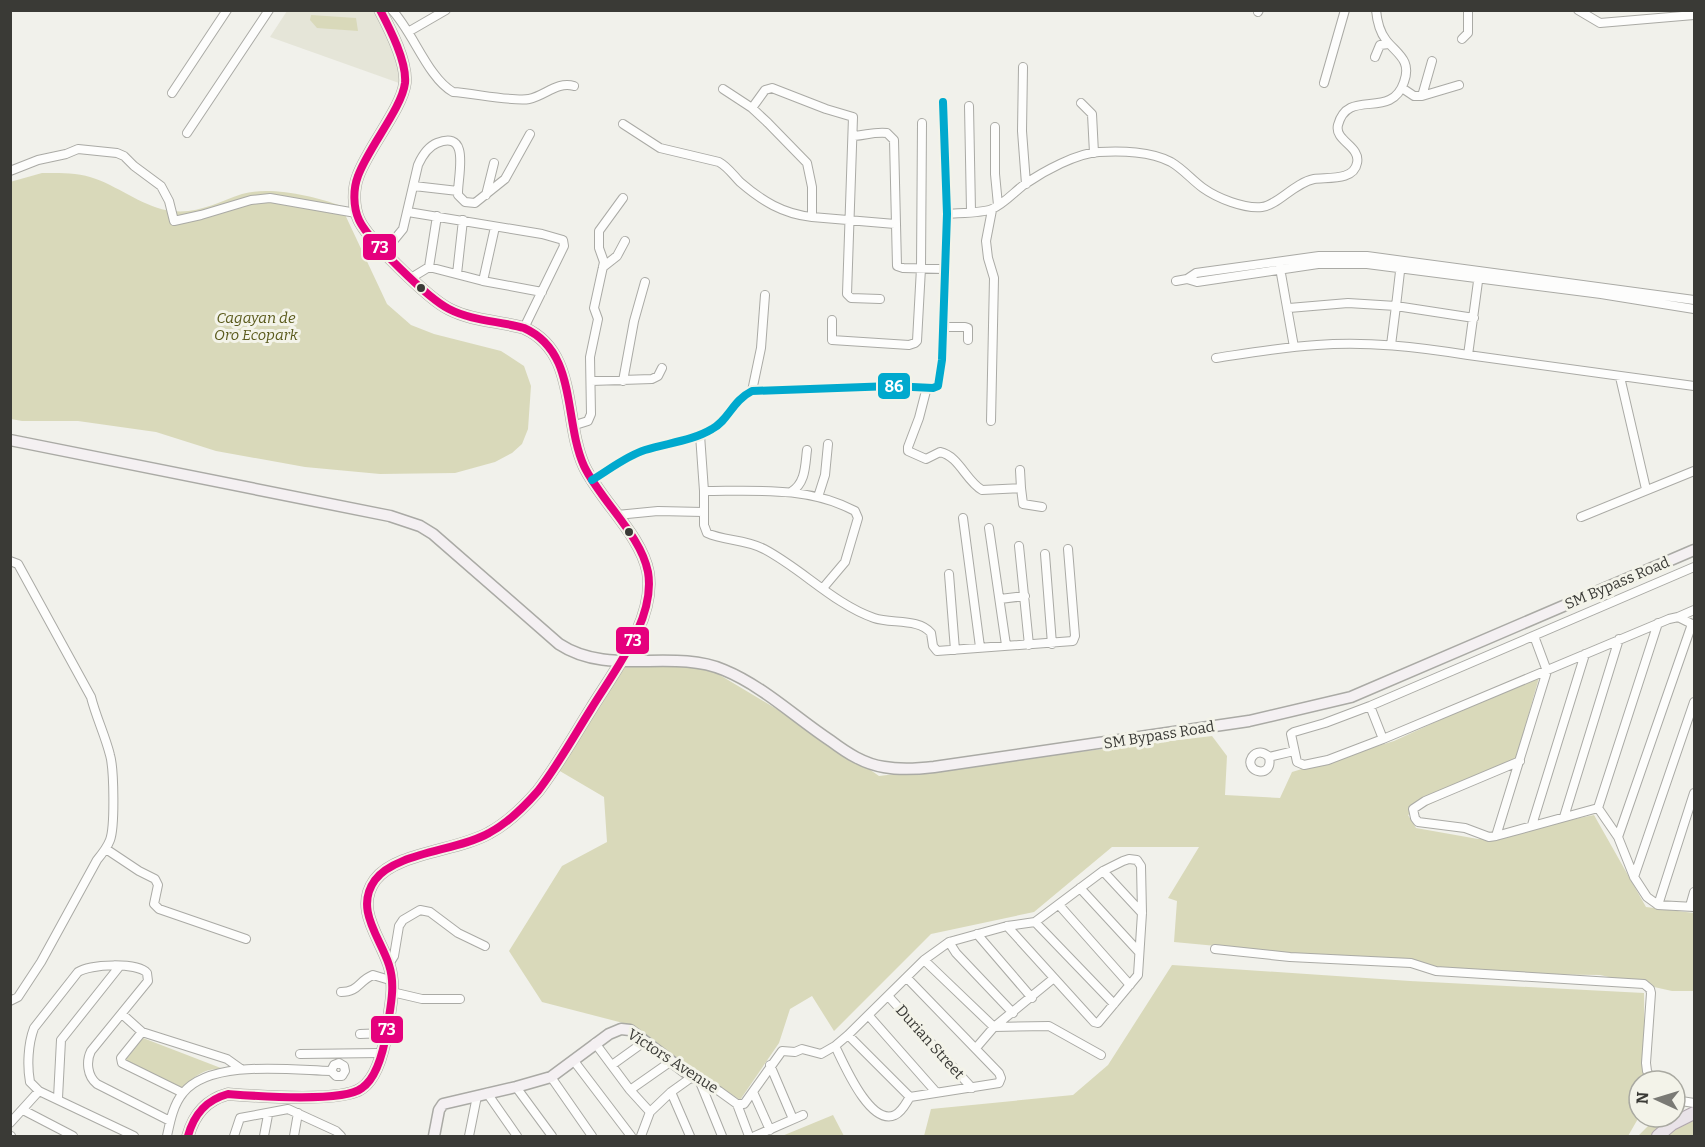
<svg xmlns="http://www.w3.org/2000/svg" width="1705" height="1147" viewBox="0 0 1705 1147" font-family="Bitter,serif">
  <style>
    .built { fill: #e5e5d8 }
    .green { fill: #d9d9ba }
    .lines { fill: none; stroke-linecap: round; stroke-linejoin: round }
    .street-casing { stroke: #aaaaa5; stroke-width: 10 }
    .secondary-casing { stroke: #aaaaa5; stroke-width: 13 }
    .primary-casing { stroke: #b0a6ad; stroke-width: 14 }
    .street { stroke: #fdfdfc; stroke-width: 8 }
    .secondary { stroke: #f4f0f2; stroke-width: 10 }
    .primary { stroke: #e9e3e8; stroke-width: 12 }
    .bus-1-casing { stroke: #f3f3e9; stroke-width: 12 }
    .bus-2-casing { stroke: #f3f3e9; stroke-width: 12 }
    .bus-1 { stroke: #e5007d; stroke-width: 8 }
    .bus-2 { stroke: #00a9ce; stroke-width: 8 }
    .bus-dot { fill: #3a3a36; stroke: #f3f3e9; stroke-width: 2 }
    .labels { text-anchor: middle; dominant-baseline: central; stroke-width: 6; stroke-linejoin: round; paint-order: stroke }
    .park-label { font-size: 15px; font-style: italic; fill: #5a5a1c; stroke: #f3f3e9 }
    .street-label { font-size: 15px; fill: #3a3a36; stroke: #f3f3e9 }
    .line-badge { stroke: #f3f3e9; stroke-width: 2 }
    .badge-label { font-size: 16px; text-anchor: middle; font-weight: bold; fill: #fff }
  </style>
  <rect width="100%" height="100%" fill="#f1f1eb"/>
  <path class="built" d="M 287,11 L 379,11 L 403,76 L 399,83 L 270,37 Z"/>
  <path class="green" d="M 311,15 L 356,18 L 358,31 L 317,28 L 310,20 Z
    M 42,173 C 60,173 78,172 96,179 C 121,188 145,208 172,211 C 198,214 218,202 242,194 C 269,186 315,196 341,206 L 387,304 L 411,325 L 434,334 L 501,351 L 524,366 L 531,386 L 528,429 L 522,444 L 512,453 L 495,462 L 455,473 L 380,474 L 305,467 L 216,451 L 156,432 L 78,421 L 22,421 L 11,419 L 10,182 Z
    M 698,662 L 825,738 L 879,776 L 1212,736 L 1227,756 L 1225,795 L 1280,798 L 1292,772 L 1394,741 L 1540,674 L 1515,763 L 1408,815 L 1416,828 L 1478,839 L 1594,815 L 1646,907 L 1694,913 L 1694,991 L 1672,991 L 1600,975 L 1462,973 L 1417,965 L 1174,942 L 1177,901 L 1168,898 L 1199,847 L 1112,847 L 1034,912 L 931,934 L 834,1031 L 812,996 L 790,1009 L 779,1043 L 740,1100 L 627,1024 L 542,1002 L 509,951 L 562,866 L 607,842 L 604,797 L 553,767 L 618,666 Z
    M 1172,965 L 1410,981 L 1644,993 L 1645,1081 L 1639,1081 L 1639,1117 L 1628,1136 L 924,1136 L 931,1109 L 1073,1095 L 1108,1065 Z
    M 143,1038 L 226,1070 C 204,1067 198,1075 181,1088 L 124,1062 Z
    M 833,1115 L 844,1136 L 782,1136 Z
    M 1661,1120 L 1694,1121 L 1694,1136 L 1638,1136 L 1651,1123 Z"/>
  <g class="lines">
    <g class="street-casing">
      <path id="street" d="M 392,10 C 413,32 428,78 453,92 C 472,93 514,102 529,99 C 545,96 557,81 574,86
        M 1578,10 L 1600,23 L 1694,15
        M 1258,12 L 1259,10
        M 408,32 L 446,10
        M 1462,39 L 1468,33 L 1468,10
        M 1375,57 L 1380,45 L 1389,44
        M 1023,67 L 1022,131 L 1026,184
        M 1324,83 L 1345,10
        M 1402,88 L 1414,96 L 1422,96 L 1432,61
        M 723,89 L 752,108 L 768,123 L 807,163 L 812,187 L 812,217 L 895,224
        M 172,93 L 227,10
        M 1422,96 L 1459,85
        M 1081,103 L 1092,114 L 1094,153
        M 969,106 L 971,211
        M 752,108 L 765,90 L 772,88 L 826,109 L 853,117 L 847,294 L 851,298 L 880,299
        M 623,124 L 660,148 L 719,162 C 728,167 733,175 740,182 C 762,201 783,214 812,217
        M 995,127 L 995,174 L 998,205
        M 187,133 L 269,10
        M 854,136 C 868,135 871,132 887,133 L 894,140 L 897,266 L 903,268 L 945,269
        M 10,171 L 38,160 L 66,154 L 78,149 L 117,153 L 124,156 L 134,166 L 161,186 L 169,201 L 174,221 L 201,215 L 251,200 L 270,198 L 356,213
        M 414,186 L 458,191
        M 486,195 L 494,163
        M 408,212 L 542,234 L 563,240 L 564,246 L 524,328
        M 947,214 C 959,213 983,213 992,209 C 1004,204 1014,192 1025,184 C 1044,171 1077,153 1099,152 C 1122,151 1150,151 1171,162 C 1183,169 1192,180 1203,188 C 1217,198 1244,209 1262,207 C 1278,205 1294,183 1314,179 C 1327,177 1354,181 1357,163 C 1361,146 1334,141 1338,125 C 1348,87 1391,121 1404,82 C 1412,60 1397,54 1386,40 C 1379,31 1377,21 1376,10
        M 385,251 L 403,229 L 418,165 C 422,156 427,147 437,143 C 472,129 457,178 458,195 L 465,202 L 475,203 L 505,179 L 530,134
        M 429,267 L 437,216
        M 603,267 L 617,256 L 625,241
        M 1280,268 L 1294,347
        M 457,274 L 463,220
        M 1479,274 L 1468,355 L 1694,386
        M 411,278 L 429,267 L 483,281 L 542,292
        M 1187,279 L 1197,282 L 1318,264 L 1367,264 L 1601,294 L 1694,309
        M 483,281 L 495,227
        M 1176,281 L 1187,279 L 1196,273 L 1319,256 L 1367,256 L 1694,300
        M 1289,308 L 1348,303 L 1396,306 L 1401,263
        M 832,320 L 832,340 L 909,345 L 915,343 L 917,341 L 921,268 L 922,123
        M 943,327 L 965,327 L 968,328 L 968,340
        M 1391,345 L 1396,306 L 1474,318
        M 1216,358 C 1249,353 1283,347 1317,345 C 1367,341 1418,347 1468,355
        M 1620,377 L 1646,489
        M 591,381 L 652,379 L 658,376 L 662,368
        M 623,381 L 634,321 L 645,282
        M 927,387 L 919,418 L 908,447 L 908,451 L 926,459 L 940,452 C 959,456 966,481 982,490 L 1021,488 L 1020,470
        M 752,391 L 761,348 L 765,295
        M 991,421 L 994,278 L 988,258 L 986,241 L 992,210
        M 572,426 L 588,421 L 591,414 L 590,357 L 598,319 L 594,308 L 604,262 L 599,248 L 599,231 L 623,198
        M 700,435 L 704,491 L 704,525 L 707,533 C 724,541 745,539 764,549 C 802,569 834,604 874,618 C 891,624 919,618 931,633 L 933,646 L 937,651 L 1073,641 L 1075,636 L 1068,549
        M 592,480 C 609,470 626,456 645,450 C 667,443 692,441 712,429 C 729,420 732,401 752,391 L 892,386 L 933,388 L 938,386 L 942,360 L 947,214 L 943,102
        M 1021,488 L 1023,504 L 1042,507
        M 704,491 C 755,491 808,486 855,511 L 858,518 L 845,562 L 823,588
        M 791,492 C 806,483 805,465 807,450
        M 818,497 L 825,475 L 828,444
        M 617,515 L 658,511 L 703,512
        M 1581,517 L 1694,471
        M 963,518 L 980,647
        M 989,528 L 1006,645
        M 1019,546 L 1029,645
        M 1045,554 L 1052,644
        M 10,561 L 18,564 L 91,697 C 96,717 105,735 110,755 C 114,769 115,827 110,840 C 107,848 102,854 97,860 L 41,962 L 18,997 L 10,1001
        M 1694,567 L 1370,706 L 1325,723 L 1294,732 L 1291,734 L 1297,762 L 1304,765 L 1328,760 L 1383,739 L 1669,619 L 1678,617 L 1694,625
        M 949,574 L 955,650
        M 1000,599 L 1025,596
        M 1678,617 L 1694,610
        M 1370,706 L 1383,739
        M 1269,757 C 1274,780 1243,772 1252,757 C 1257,750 1264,752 1269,757 L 1294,751
        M 1520,761 L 1425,801 L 1413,809 L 1415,818 L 1418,822 L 1465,828 L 1489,837 L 1496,836 L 1547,671 L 1534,636
        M 1598,808 L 1658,623
        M 1564,817 L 1619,639
        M 1532,825 L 1585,654
        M 1496,836 L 1598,808 L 1618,837 L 1634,877 L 1647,897 L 1658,905 L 1694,907
        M 1618,837 L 1692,624
        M 106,849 L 139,871 L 155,879 L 158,885 L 154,904 L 159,909 L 246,939
        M 1103,871 L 1142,913
        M 1634,877 L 1694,702
        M 1080,888 L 1139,952
        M 1059,905 L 1130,985
        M 1658,905 L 1694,793
        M 1690,906 L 1694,892
        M 1035,922 L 1114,1004
        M 977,934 L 1032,998
        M 949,942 L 956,953 L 1013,1013
        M 1215,949 L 1290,957 L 1411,963 L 1436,971 L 1644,984 L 1650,989 L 1651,993 L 1646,1063 L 1647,1071 L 1652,1081
        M 924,960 L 994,1027 L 1049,1026 L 1101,1055
        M 389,964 L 394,956 L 399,926 L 403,920 L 420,910 L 430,912 L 458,933 L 485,946
        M 341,992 C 359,992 358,981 373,975 L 393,981
        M 392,992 L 422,999 L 460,999
        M 889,997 L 972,1088
        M 122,1014 L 142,1032
        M 869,1016 L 936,1092
        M 360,1034 L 386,1033
        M 848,1035 L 910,1097
        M 595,1043 L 630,1090 L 650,1112
        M 835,1046 C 843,1062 870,1127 895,1115 C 902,1112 906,1103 910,1097 L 999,1083 L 1001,1078 L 999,1073 L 907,978
        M 976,1048 L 994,1027 L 1054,978
        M 300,1054 L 381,1053
        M 574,1061 L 631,1136
        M 612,1065 L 644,1042
        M 770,1065 L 793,1119
        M 551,1077 L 592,1136
        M 700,1082 L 722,1136
        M 516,1087 L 552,1136
        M 630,1090 L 670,1062
        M 671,1092 L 690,1136
        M 753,1092 L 770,1130
        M 183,1093 L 122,1063 L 121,1058 L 142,1032 L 227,1059 L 241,1069
        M 487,1093 L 517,1136
        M 58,1098 L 61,1040 L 119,967
        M 1675,1100 L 1694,1103
        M 737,1104 L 749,1136
        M 23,1110 L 73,1136
        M 10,1123 L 39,1091
        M 10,1136 L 11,1136
        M 134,1136 L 39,1091 L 30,1082 C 27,1066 28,1044 34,1028 L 78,972 C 90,964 137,962 147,973 L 148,981 L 91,1051 C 86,1061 87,1076 97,1084 L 170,1121
        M 167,1136 C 170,1122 173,1105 183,1093 C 210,1059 291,1070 331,1071 L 336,1076 L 342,1076 L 345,1071 L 344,1066 L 339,1063 L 334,1065 L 331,1071
        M 234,1136 L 240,1118 L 288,1109 L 336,1131 L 341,1136
        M 264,1136 L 268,1115
        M 294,1136 L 298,1113
        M 469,1136 L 477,1096
        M 641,1136 L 650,1112 L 671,1092 L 692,1077 L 719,1091 L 737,1104 L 744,1104 L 782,1051 L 795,1052 L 802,1049 L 821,1054 L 835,1046 L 848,1035 L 924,960 L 949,942 L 1007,926 L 1035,922 L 1103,871 L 1123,861 L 1129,859 L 1137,860 L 1141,866 L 1142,913 L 1138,975 L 1098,1023 L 1094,1022 L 1007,926
        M 755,1136 L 803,1115"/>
    </g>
    <g class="secondary-casing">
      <path id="secondary" d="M 10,440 L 390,516 L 420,526 L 433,534 L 559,644 C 609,677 671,648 724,670 C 763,686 796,718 831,741 C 847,753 864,764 884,767 C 900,770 917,769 934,767 L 1249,721 L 1351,697 L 1694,550
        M 188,1136 C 194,1114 206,1100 228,1094 C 255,1096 343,1103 362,1088 C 378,1077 384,1048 387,1030 C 390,1008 396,986 389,965 C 380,937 354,909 375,880 C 396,852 458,851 489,833 C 508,823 524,807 538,791 C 558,765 574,736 591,709 C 614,671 656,619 648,572 C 641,535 600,500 584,466 C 563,419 578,352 524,328 C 500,321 472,321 449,309 C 429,299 369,241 359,220 C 353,207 353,189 358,176 C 368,148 402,108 405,83 C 407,62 390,29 380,10
        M 434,1136 L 439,1110 L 443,1104 L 516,1087 L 551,1077 L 609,1034 L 621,1029 L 630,1030 L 692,1077"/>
    </g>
    <g class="primary-casing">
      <path id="primary" d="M 1658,1136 L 1672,1124 L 1694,1113"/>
    </g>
    <use href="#street" class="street"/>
    <use href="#secondary" class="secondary"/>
    <use href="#primary" class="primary"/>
    <g class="bus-1-casing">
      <path id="bus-1" d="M 188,1136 C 194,1114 206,1100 228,1094 C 255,1096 343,1103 362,1088 C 378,1077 384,1048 387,1030 C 390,1008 396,986 389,965 C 380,937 354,909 375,880 C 396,852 458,851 489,833 C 508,823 524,807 538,791 C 558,765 574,736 591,709 C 614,671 656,619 648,572 C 641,535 600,500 584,466 C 563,419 578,352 524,328 C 500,321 472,321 449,309 C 429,299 369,241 359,220 C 353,207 353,189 358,176 C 368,148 402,108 405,83 C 407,62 390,29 380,10"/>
    </g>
    <g class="bus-2-casing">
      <path id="bus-2" d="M 592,480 C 609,470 626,456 645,450 C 667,443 692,441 712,429 C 729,420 732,401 752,391 L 892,386 L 933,388 L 938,386 L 942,360 L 947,214 L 943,102"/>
    </g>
    <use href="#bus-1" class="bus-1"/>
    <use href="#bus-2" class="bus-2"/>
  </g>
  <g class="bus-dot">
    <circle cx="421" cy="288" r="5"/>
    <circle cx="629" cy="532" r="5"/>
  </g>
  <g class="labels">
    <g class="park-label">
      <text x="256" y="318">Cagayan de<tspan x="256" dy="17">Oro Ecopark</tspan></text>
    </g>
    <g class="street-label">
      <text transform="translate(1617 583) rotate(-23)">SM Bypass Road</text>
      <text transform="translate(1159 735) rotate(-9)">SM Bypass Road</text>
      <text transform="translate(930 1042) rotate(48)">Durian Street</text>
      <text transform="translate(673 1061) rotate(33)">Victors Avenue</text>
    </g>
  </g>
  <g class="line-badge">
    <rect x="362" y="233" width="35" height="28" rx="6" fill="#e5007d"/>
    <rect x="877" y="372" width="34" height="28" rx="6" fill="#00a9ce"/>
    <rect x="615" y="626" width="35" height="29" rx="6" fill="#e5007d"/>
    <rect x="370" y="1015" width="34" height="29" rx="6" fill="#e5007d"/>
  </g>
  <g class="badge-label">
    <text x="380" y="253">73</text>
    <text x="894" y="392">86</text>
    <text x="633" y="646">73</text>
    <text x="387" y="1035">73</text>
  </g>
  <rect width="1705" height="1147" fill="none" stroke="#3a3a36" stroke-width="24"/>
  <g transform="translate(1657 1099) rotate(274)"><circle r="28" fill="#f3f3e9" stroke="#a9a9a1" stroke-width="1.5"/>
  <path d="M0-4.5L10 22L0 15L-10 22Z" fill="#7a7a75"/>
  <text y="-9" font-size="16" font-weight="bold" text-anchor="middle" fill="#3a3a36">N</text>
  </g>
</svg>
